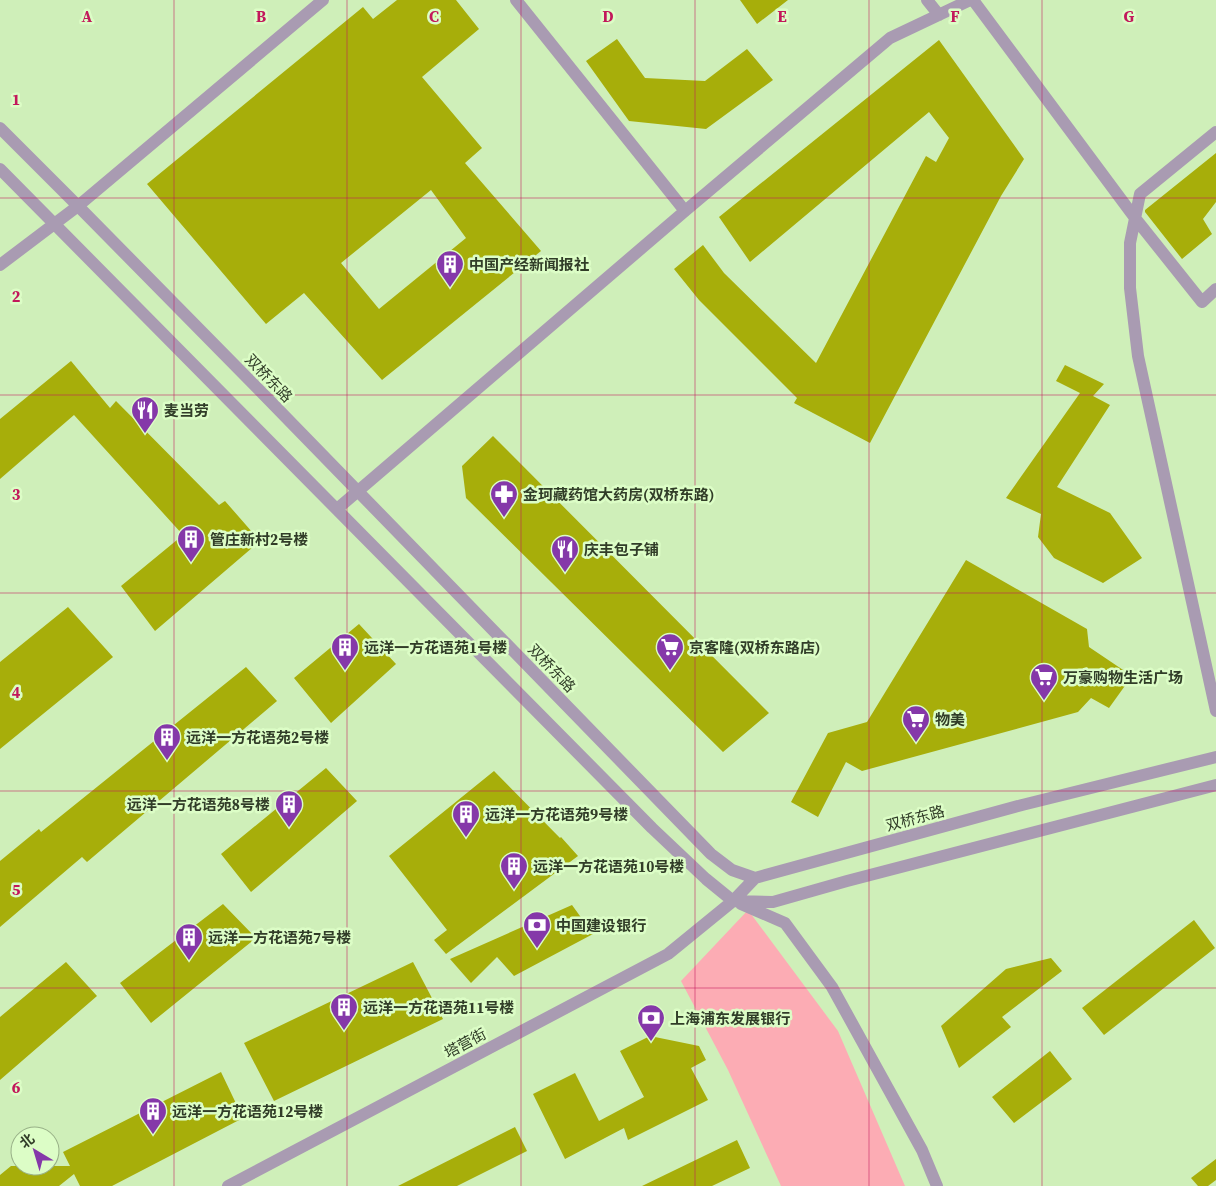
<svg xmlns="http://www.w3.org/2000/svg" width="1216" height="1186" viewBox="0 0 1216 1186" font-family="'Source Serif 4','Noto Sans SC',serif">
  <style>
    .green { fill: #fcacb4 }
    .building { fill: #a7ae0a; fill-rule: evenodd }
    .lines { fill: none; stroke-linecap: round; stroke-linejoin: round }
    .minor { stroke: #a99bb2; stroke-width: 12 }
    .grid { fill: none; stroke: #c2185b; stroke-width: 1; stroke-opacity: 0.55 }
    .labels { text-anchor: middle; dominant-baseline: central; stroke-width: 5; stroke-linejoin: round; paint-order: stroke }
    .poi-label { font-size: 15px; font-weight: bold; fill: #313d28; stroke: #dcfdc6; text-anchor: start }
    .street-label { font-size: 15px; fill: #313d28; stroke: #dcfdc6 }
    .grid-label { font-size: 16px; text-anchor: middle; font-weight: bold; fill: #c2185b; stroke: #dcfdc6; stroke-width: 5; stroke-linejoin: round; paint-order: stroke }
  </style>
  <rect width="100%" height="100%" fill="#cfefb9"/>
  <path class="green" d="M 748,910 L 838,1031 L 905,1186 L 781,1186 L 728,1070 L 681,981 Z"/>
  <path class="building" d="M 397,0 L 456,0 L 479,29 L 422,77 L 482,148 L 465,163 L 541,251 L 382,380 L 304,293 L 266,324 L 147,184 L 363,7 L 373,19 ZM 431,190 L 466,238 L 379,309 L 341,263 Z
    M 740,0 L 788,0 L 757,24 Z
    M 617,39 L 645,78 L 705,81 L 747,49 L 773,80 L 706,129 L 629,121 L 586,61 Z
    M 939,40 L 1024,159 L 1001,196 L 870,443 L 794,403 L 797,398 L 699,300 L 674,269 L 703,245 L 724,273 L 816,363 L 926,156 L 936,162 L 949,138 L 929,112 L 750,262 L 719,217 Z
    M 1216,153 L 1216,202 L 1203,219 L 1212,234 L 1182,259 L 1145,212 L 1145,210 Z
    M 71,361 L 110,408 L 116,401 L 219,505 L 225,501 L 260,541 L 155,631 L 121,586 L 183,535 L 74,415 L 0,479 L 0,419 Z
    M 1065,365 L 1104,384 L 1093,396 L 1110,405 L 1057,487 L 1110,513 L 1142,558 L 1103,583 L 1054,558 L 1038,537 L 1041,514 L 1006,498 L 1080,393 L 1056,381 Z
    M 493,436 L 769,713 L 723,752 L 466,498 L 462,466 Z
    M 966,560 L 1087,629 L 1089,647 L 1132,676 L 1109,708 L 1091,698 L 1078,712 L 862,771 L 846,762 L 818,817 L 791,802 L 828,733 L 867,722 Z
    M 68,607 L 113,657 L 0,749 L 0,662 Z
    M 359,624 L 396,664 L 331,723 L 294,678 Z
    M 246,667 L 277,701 L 87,862 L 82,857 L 0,927 L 0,861 L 39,829 L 41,832 Z
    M 326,768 L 357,801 L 251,892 L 221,854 Z
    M 494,771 L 560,838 L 561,837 L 578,856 L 446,954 L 434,940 L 447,930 L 389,856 Z
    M 223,904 L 256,938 L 151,1023 L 120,983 Z
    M 572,905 L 593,934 L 514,976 L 497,957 L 471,983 L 450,959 Z
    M 1194,920 L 1215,948 L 1104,1035 L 1082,1008 Z
    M 1051,958 L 1062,971 L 1002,1017 L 1011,1027 L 959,1068 L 941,1026 L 1006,969 Z
    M 66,962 L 97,996 L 0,1080 L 0,1017 Z
    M 413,962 L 443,1019 L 274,1101 L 244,1043 Z
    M 650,1036 L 699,1046 L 706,1060 L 691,1068 L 708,1100 L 628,1140 L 624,1128 L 565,1159 L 533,1094 L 575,1073 L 599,1121 L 644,1097 L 620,1051 Z
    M 1050,1051 L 1072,1079 L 1014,1123 L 992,1097 Z
    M 221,1072 L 243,1118 L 112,1186 L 80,1186 L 74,1174 L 59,1186 L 0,1186 L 0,1175 L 11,1166 L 70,1166 L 63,1152 Z
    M 515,1127 L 527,1151 L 457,1186 L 398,1186 Z
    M 737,1140 L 750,1168 L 712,1186 L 642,1186 Z
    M 1216,1159 L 1216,1180 L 1208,1186 L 1198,1186 L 1191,1178 Z"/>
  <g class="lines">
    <path class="minor" d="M 516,0 L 685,211
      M 927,0 L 939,15
      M 973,0 L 1135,218 L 1202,302 L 1216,289
      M 0,128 L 78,206 L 270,401 L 711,854 L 732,870 L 755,878 L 1022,805 L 1216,757
      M 1216,132 L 1140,194 L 1130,243 L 1130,288 L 1138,356 L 1216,711
      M 0,169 L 652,828 L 706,879 L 733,901 L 773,902 L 847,881 L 1216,785
      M 0,265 L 78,206 L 323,0
      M 337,509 L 685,211 L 890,38 L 970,0
      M 741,904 L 785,923 L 832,987 L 922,1150 L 937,1186
      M 228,1186 L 668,954 L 733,901 L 755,878"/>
  </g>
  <path class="grid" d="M 174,0 L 174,1186M 347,0 L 347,1186M 521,0 L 521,1186M 695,0 L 695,1186M 869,0 L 869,1186M 1042,0 L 1042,1186M 0,198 L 1216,198M 0,395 L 1216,395M 0,593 L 1216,593M 0,791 L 1216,791M 0,988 L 1216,988"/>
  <defs>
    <g id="building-pin" transform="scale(1.4375)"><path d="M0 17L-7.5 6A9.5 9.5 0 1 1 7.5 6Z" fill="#8538a9" stroke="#dcfdc6"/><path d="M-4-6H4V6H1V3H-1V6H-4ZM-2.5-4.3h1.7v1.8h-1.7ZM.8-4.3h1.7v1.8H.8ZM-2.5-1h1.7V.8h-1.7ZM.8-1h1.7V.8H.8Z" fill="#fff"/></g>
    <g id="restaurant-pin" transform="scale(1.4375)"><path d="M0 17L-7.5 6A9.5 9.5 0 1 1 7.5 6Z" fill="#8538a9" stroke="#dcfdc6"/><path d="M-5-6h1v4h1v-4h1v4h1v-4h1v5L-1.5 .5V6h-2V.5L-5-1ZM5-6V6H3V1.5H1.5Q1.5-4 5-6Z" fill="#fff"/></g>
    <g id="pharmacy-pin" transform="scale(1.4375)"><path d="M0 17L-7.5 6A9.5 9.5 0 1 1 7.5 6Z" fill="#8538a9" stroke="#dcfdc6"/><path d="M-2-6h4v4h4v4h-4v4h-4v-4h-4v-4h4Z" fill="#fff"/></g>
    <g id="supermarket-pin" transform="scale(1.4375)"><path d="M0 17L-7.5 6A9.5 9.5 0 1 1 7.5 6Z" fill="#8538a9" stroke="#dcfdc6"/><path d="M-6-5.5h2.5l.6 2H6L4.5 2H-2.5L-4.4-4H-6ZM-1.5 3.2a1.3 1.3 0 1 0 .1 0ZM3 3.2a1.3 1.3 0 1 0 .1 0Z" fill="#fff"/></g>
    <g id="bank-pin" transform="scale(1.4375)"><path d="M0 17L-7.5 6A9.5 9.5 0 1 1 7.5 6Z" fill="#8538a9" stroke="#dcfdc6"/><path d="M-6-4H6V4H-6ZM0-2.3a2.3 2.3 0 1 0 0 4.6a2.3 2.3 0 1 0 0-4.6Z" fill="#fff"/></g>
  </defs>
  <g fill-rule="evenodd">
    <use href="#building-pin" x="450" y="264"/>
    <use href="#restaurant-pin" x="145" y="410"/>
    <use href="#pharmacy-pin" x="504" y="494"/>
    <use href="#building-pin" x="191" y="539"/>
    <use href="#restaurant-pin" x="565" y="549"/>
    <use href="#building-pin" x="345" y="647"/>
    <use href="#supermarket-pin" x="670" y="647"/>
    <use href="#supermarket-pin" x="1044" y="677"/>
    <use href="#supermarket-pin" x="916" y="719"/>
    <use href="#building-pin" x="167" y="737"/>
    <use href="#building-pin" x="289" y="804"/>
    <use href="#building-pin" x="466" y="814"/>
    <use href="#building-pin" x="514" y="866"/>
    <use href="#bank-pin" x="537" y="925"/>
    <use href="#building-pin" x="189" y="937"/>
    <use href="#building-pin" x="344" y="1007"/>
    <use href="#bank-pin" x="651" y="1018"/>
    <use href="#building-pin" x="153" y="1111"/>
  </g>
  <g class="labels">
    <g class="poi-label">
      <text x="469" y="264">中国产经新闻报社</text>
      <text x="164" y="410">麦当劳</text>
      <text x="523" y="494">金珂藏药馆大药房(双桥东路)</text>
      <text x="210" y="539">管庄新村2号楼</text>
      <text x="584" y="549">庆丰包子铺</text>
      <text x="364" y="647">远洋一方花语苑1号楼</text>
      <text x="689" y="647">京客隆(双桥东路店)</text>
      <text x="1063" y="677">万豪购物生活广场</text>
      <text x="935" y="719">物美</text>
      <text x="186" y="737">远洋一方花语苑2号楼</text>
      <text x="270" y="804" text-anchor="end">远洋一方花语苑8号楼</text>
      <text x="485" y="814">远洋一方花语苑9号楼</text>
      <text x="533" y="866">远洋一方花语苑10号楼</text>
      <text x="556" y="925">中国建设银行</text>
      <text x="208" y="937">远洋一方花语苑7号楼</text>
      <text x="363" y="1007">远洋一方花语苑11号楼</text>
      <text x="670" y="1018">上海浦东发展银行</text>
      <text x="172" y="1111">远洋一方花语苑12号楼</text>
    </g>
    <g class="street-label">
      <text transform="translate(269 378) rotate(46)">双桥东路</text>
      <text transform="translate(552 668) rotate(46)">双桥东路</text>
      <text transform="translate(915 818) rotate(-15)">双桥东路</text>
      <text transform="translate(465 1043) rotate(-28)">塔营街</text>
    </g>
  </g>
  <g class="grid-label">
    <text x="87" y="22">A</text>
    <text x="261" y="22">B</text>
    <text x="434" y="22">C</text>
    <text x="608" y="22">D</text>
    <text x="782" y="22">E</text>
    <text x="955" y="22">F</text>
    <text x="1129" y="22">G</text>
    <text x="16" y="105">1</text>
    <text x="16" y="302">2</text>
    <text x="16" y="500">3</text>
    <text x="16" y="698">4</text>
    <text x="16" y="895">5</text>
    <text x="16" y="1093">6</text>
  </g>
  <g transform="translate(35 1151) rotate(322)"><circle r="24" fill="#dcfdc6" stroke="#98b087"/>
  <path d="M0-4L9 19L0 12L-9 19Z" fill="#8538a9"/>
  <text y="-8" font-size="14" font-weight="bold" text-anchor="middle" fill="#313d28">北</text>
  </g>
</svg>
